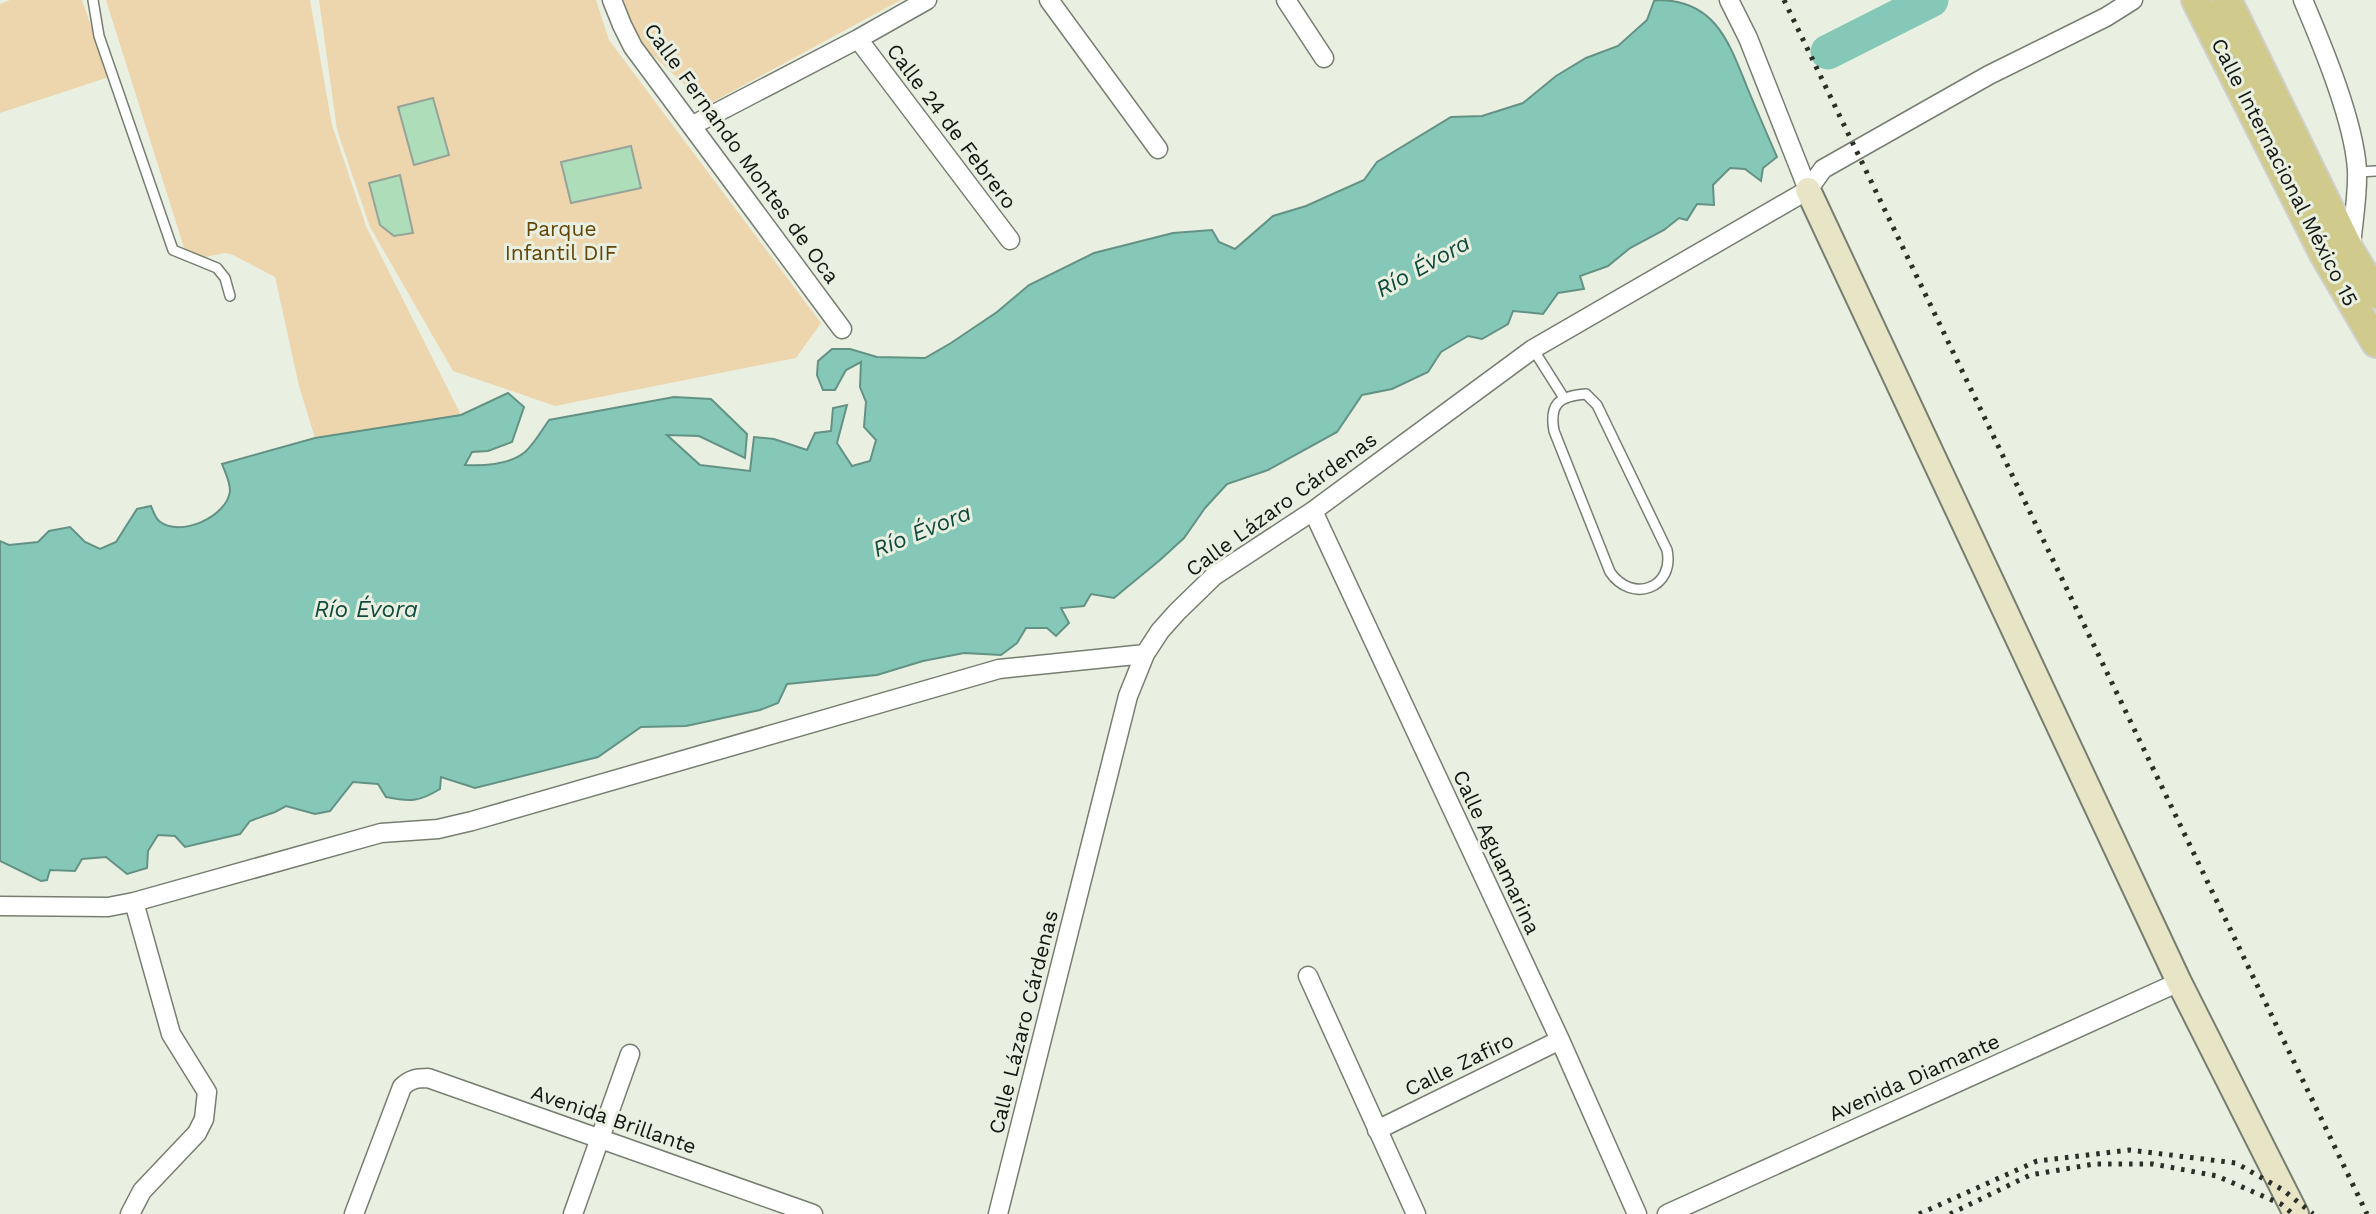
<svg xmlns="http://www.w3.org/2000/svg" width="2376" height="1214" viewBox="0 0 2376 1214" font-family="'Work Sans',sans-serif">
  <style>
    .green { fill: #edd6ae }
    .water { fill: #86c8b7; stroke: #639285; stroke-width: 2 }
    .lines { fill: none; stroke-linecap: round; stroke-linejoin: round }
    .river { stroke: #86c8b7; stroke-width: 35 }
    .building { fill: #addeb9; stroke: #96a399; stroke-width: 2 }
    .lane-casing { stroke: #777e71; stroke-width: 12 }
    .street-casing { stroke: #777e71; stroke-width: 21 }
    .secondary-casing { stroke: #777e71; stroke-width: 28 }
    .primary-casing { stroke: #d0d0cf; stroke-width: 32 }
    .lane { stroke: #fff; stroke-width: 9 }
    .street { stroke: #fff; stroke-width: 18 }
    .secondary { stroke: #e7e5c5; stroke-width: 24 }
    .primary { stroke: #d0cb8c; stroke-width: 28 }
    .rail { stroke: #2b2f28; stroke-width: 5; stroke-dasharray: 3.5 7; stroke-linecap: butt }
    .labels { text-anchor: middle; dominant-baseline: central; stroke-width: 6; stroke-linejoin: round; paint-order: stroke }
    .street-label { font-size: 21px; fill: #121510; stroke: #e9f0e1 }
    .park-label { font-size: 21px; fill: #624607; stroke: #e9f0e1 }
    .water-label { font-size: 23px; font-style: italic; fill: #104a3e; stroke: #e9f0e1 }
  </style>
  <rect width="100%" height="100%" fill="#e9f0e1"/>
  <path class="green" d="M 10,0 L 82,0 L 109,77 L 0,113 L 0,4 Z
    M 106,0 L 310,0 L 332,125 L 366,226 L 461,415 L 315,438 L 299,386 L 275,277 L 233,255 L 225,253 L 201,258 L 185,251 Z
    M 319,0 L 596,0 L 609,40 L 821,323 L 796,358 L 555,406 L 453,371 L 370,227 L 337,130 Z
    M 621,0 L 901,0 L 707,105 L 629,34 Z"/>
  <path class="water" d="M 1658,0 C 1715,0 1729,42 1747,87 C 1757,111 1767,134 1777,157 L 1763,168 L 1761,181 L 1745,169 L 1730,168 L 1713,185 L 1714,205 L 1697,204 L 1687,220 L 1679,218 L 1664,230 L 1630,248 L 1608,266 L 1580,276 L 1584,289 L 1558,293 L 1543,314 L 1513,311 L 1508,324 L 1482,339 L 1468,336 L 1441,352 L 1428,372 L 1392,389 L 1362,395 L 1337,432 L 1268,470 L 1227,484 L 1205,508 L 1184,538 L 1160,560 L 1114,598 L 1091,594 L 1084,606 L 1061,608 L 1069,623 L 1056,636 L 1047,628 L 1026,628 L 1017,643 L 1001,655 L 964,653 L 923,661 L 877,675 L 787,684 L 778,703 L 760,710 L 686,726 L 641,727 L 598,757 L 475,788 L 441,777 L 440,789 C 419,802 410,802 386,797 L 378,784 L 353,782 L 330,811 L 315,814 L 286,806 L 275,812 L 250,821 L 240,834 L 185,847 L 175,836 L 158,835 L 148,851 L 147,868 L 127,874 L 106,857 L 82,859 L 75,871 L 50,870 L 47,880 L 41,881 L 0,861 L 0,541 L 9,545 L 38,542 L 49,531 L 70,527 L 85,542 L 100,549 L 116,542 L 137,509 L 151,506 C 153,511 155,517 159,521 C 180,538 227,517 230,491 C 230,481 225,472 222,464 L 315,438 L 461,415 L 508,393 L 524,407 L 512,442 L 488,451 L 472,452 L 465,465 C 484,466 509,465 525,452 C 534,444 542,430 549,420 L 674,397 L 711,399 L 747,434 L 745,458 L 699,436 L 667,435 L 700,465 L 750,471 L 754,437 L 774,439 L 807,450 L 815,433 L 831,431 L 833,408 L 847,405 L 837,443 L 852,466 L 870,461 L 876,440 L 864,427 L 866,402 L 860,387 L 861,362 L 846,370 L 835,390 L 823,390 L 817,375 L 818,361 L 832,349 L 850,349 L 877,357 L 925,358 L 951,343 L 997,312 L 1029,285 L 1094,253 L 1173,233 L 1212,230 L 1219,242 L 1235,249 L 1273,216 L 1306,206 L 1364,180 L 1377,162 L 1451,117 L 1482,116 L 1523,103 L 1556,76 L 1586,58 L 1618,46 L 1647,20 L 1654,1 Z"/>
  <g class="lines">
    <path class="river" d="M 1828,52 L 1931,0"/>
  </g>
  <path class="building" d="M 433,98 L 449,155 L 414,165 L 398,107 Z
    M 631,146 L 641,188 L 571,203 L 561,162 Z
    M 400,175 L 413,233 L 394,236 L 380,225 L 369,183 Z"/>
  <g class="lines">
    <g class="lane-casing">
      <path id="lane" d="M 93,0 L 99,36 L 173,250 L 217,268 L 225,278 L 230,296
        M 2357,172 L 2376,171
        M 1533,349 L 1564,398
        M 1586,394 L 1597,405 L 1667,550 C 1675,588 1632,604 1610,572 L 1554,431 C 1549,404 1559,396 1586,394 Z"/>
    </g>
    <g class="street-casing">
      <path id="street" d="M 612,0 L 622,25 L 633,47 L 842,329
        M 1049,0 L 1158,149
        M 1286,0 L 1324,58
        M 1729,0 L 1748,38 L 1808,190
        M 2303,0 C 2323,47 2354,121 2357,170 C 2358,195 2353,222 2351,246
        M 858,39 L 1010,240
        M 693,125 L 858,39 L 927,0
        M 1313,511 L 1560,1040 L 1637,1214
        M 0,906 L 108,907 L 134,902 L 381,833 L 438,829 L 472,821 L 999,669 L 1145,654
        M 1308,976 L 1416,1214
        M 1377,1130 L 1560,1040
        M 130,1214 L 142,1191 L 197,1133 L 204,1119 L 207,1092 L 171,1034 L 134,902
        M 354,1214 L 402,1087 C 410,1079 417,1078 428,1078 L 813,1214
        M 573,1214 L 630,1054
        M 998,1214 L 1128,696 L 1145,654 L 1160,631 L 1177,612 L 1214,576 L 1313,511 L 1533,349 L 1808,190 L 1823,169 L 1989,75 L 2106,17 L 2133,0
        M 1667,1214 L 2179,982"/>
    </g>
    <g class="secondary-casing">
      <path id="secondary" d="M 1808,190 L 2179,982 L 2296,1214"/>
    </g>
    <g class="primary-casing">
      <path id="primary" d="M 2196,0 L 2324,254 L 2376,343
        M 2227,0 L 2350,251 L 2376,294"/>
    </g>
    <use href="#lane" class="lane"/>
    <use href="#street" class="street"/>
    <use href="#secondary" class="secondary"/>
    <use href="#primary" class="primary"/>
    <path class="rail" d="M 1784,0 L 2367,1214
      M 1919,1214 L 2037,1161 L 2129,1150 L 2236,1163 L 2283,1190 L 2313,1214
      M 1950,1214 L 2030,1175 L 2094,1164 L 2153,1164 L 2217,1176 L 2281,1204 L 2293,1214"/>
  </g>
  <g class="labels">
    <g class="street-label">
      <text transform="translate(952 126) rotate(53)">Calle 24 de Febrero</text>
      <text transform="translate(742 153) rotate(54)">Calle Fernando Montes de Oca</text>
      <text transform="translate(2285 172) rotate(63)">Calle Internacional México 15</text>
      <text transform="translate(1281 504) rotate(-36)">Calle Lázaro Cárdenas</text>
      <text transform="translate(1497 852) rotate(65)">Calle Aguamarina</text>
      <text transform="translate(1023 1022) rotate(-76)">Calle Lázaro Cárdenas</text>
      <text transform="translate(1459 1064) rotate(-26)">Calle Zafiro</text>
      <text transform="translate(1914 1077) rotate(-24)">Avenida Diamante</text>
      <text transform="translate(614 1119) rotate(19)">Avenida Brillante</text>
    </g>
    <g class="park-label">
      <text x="561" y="228">Parque<tspan x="561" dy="24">Infantil DIF</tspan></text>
    </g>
    <g class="water-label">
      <text transform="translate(1423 266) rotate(-29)">Río Évora</text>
      <text transform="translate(922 531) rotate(-22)">Río Évora</text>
      <text x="366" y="609">Río Évora</text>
    </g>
  </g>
</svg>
